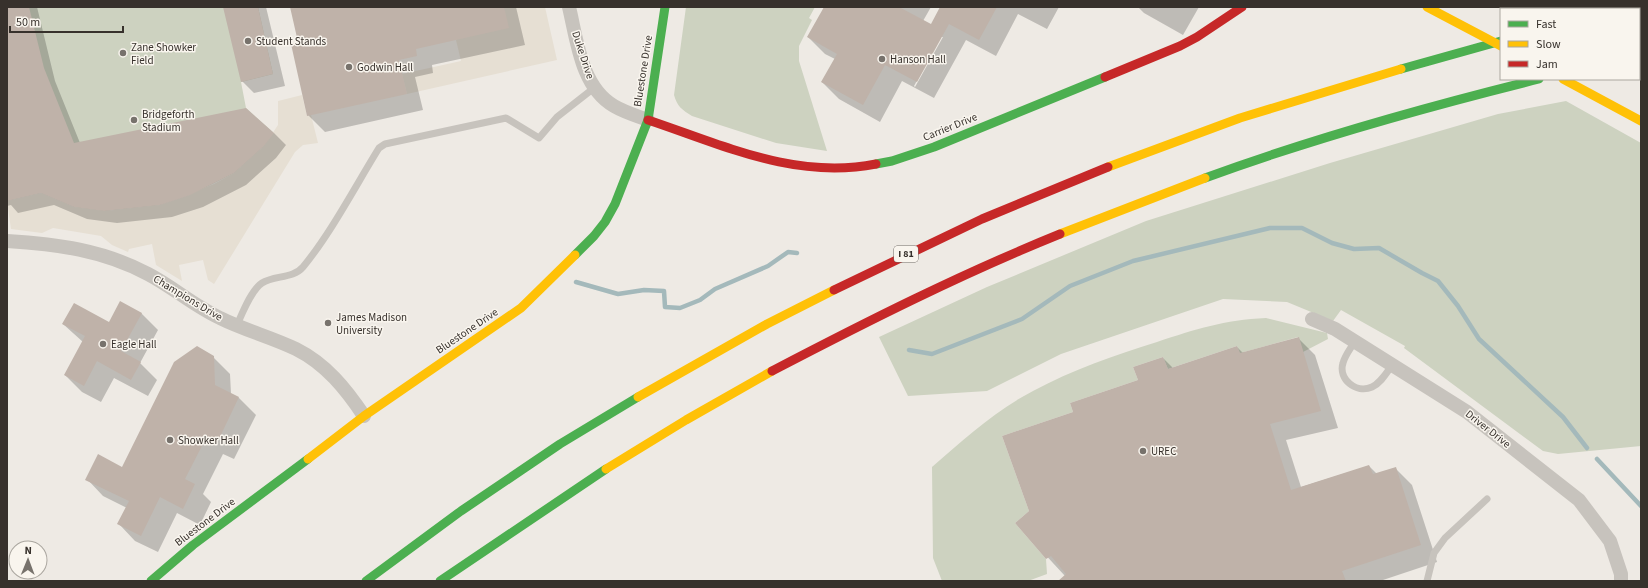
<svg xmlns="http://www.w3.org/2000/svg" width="1648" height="588" viewBox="0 0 1648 588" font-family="'Source Sans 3',sans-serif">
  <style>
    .green { fill: #cdd2c0 }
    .plaza { fill: #e6dfd3 }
    .shadow { fill: #0003; fill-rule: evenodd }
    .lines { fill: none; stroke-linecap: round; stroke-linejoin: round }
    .stream { stroke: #a4b9bb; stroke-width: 4.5 }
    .building { fill: #bfb2a9 }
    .lane { stroke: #c7c3bd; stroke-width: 7 }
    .street { stroke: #c7c3bd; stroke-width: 14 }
    .fast { stroke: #4caf50; stroke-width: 9 }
    .slow { stroke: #ffc107; stroke-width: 9 }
    .jam { stroke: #c62828; stroke-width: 9 }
    .slow-bridge { stroke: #ffc107; stroke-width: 9 }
    .poi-dot { fill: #77726c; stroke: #f9f5ee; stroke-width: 1.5 }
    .labels { text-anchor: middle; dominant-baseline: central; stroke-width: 3; stroke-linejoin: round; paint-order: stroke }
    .shield { fill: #f9f5ee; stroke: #716c66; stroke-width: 1 }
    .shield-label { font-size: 10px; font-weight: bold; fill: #37312c }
    .poi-label { font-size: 11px; fill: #37312c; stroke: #f9f5ee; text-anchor: start }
    .street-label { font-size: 11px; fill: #37312c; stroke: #f9f5ee }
  </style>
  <rect width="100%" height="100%" fill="#eeeae4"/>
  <path class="green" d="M 7,7 L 258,7 L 273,74 L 241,82 L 246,108 L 274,133 L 264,146 L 234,173 L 190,195 L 160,205 L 104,211 L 74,207 L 41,193 L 7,201 Z
    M 686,7 L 815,7 L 809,18 L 812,20 L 799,46 L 799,61 L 827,151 L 776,143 L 692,116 C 682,110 677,106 674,95 Z
    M 1566,101 L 1641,143 L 1641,446 L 1558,454 L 1543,451 L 1404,348 L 1405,346 L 1341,310 L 1333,321 L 1287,302 L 1223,299 L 1061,354 L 987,391 L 908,396 L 879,337 L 987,287 L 1146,221 L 1330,163 L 1498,114 Z
    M 1266,318 L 1327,333 L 1328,339 L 1303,352 L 1298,337 L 1244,352 L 1245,358 L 1242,359 L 1237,346 L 1168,369 L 1163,357 L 1133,367 L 1138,380 L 1070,403 L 1073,412 L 1002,436 L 1029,511 L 1015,523 L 1046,559 L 1047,574 L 1028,581 L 942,581 L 933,558 L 932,467 C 964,439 996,410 1033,391 C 1072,370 1115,355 1157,342 C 1196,329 1224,320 1266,318 Z"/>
  <path class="plaza" d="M 504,7 L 545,7 L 557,60 L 407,94 L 402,74 L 461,61 L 456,40 Z
    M 302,95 L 307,116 L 311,115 L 318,143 L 303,145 L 295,152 L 214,284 L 208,280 L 203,260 L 179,265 L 182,281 L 156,265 L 152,244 L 129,249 L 128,252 L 112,245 L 101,236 L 53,228 L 42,233 L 11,229 L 7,201 L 41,193 L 74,207 L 105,211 L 160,205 L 214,184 L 234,173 L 264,146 L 278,125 L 278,101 Z"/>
  <path class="shadow" d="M 7,7 L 37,7 L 55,81 L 80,143 L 274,133 L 286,145 L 276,158 L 246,185 L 203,207 L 172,217 L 117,223 L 87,219 L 54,205 L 18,213 L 11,205 L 7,206 Z
    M 224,7 L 266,7 L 285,86 L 254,93 L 242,81 Z
    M 291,7 L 516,7 L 525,45 L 432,65 L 433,73 L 415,77 L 423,110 L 325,132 L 308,115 L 299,43 Z
    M 825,7 L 931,7 L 923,21 L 931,26 L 941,7 L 1059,7 L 1047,29 L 1018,14 L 996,56 L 966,40 L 934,98 L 902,81 L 880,122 L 839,99 L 822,82 L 835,59 L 825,54 L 808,37 ZM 941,37 L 943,37 L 915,87 L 914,86 Z
    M 1138,7 L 1199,7 L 1183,35 L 1144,13 Z
    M 141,313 L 158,330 L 140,363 L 157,380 L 148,396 L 114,378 L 101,402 L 82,392 L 65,375 L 83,342 L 63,324 L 109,323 Z
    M 1298,338 L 1315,355 L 1338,428 L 1286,440 L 1301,487 L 1369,466 L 1377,474 L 1395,468 L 1412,485 L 1437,562 L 1380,581 L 1059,581 L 1065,576 L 1016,523 L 1030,511 L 1074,413 L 1139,380 L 1163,358 L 1173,368 L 1237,347 L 1243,353 Z
    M 213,357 L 230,374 L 231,394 L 239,398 L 256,415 L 234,459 L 223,454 L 203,494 L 211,502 L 200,525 L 177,513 L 158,552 L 135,541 L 119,524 L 127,508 L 103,496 L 87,479 L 123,468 Z"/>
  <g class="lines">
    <path class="stream" d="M 576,282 L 618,294 L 644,290 L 664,291 L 665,307 L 680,308 L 700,300 L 715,289 L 768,266 L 788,252 L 797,253
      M 909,350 L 932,354 L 1022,319 L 1070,286 L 1133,261 L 1270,228 L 1302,228 L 1332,243 L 1354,249 L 1379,248 L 1422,273 L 1438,281 L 1458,306 L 1479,339 L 1563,417 L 1587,448
      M 1597,459 L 1641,506"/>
  </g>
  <path class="building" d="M 7,7 L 29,7 L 44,68 L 74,143 L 246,108 L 274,133 L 264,146 L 234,173 L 190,195 L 160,205 L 104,211 L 74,207 L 41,193 L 7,201 Z
    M 223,7 L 258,7 L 273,74 L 241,82 Z
    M 290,7 L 504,7 L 509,28 L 416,49 L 417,56 L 399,60 L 407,94 L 307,116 L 291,44 L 298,42 Z
    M 824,7 L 899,7 L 931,24 L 940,7 L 997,7 L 979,40 L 949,24 L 917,82 L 885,65 L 863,105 L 821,82 L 837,54 L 807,37 Z
    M 120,301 L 142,313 L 121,351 L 141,362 L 131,380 L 97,361 L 84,386 L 64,375 L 85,336 L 62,324 L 74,303 L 109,322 Z
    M 1299,337 L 1321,411 L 1270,424 L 1291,490 L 1369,465 L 1373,474 L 1396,467 L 1421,545 L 1342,571 L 1346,581 L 1058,581 L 1066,574 L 1051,556 L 1046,559 L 1015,523 L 1029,511 L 1002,436 L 1073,412 L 1070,403 L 1138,380 L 1133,367 L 1163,357 L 1168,369 L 1237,346 L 1240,353 Z
    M 197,346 L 214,356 L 215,385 L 239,397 L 217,443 L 206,438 L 185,479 L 195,484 L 183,509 L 160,497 L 141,536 L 117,524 L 129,501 L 85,480 L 98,454 L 122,467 L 174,362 Z"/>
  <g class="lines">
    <path class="lane" d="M 237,325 C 242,314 251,290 262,283 C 274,275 293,279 303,267 C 331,233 356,185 379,148 L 385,144 L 506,118 L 539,138 L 557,117 L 594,88
      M 1355,341 C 1351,348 1345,355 1343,363 C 1338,379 1356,394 1372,387 C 1381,383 1387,372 1393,364
      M 1427,581 L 1434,553 L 1445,538 L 1487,499"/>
    <path class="street" d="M 569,7 C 577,40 581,87 614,106 C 624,112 637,116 648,120
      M 7,241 C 57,244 103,250 148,274 C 173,287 194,306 220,318 C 244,330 271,337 296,349 C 326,364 346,389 364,416
      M 1312,319 L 1335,329 L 1467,412 L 1579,500 L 1610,541 L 1621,574 L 1621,581"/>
    <path class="fast" d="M 1401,69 L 1501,41
      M 876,164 L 892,161 L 934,147 L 1105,77
      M 1205,178 C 1314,138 1426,107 1539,79
      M 575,255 L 594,236 L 605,222 L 615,204 L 648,120 L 665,7
      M 151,581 L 193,545 L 308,459
      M 366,581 L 461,511 L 560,444 L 638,397
      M 440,581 L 606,469"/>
    <path class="slow" d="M 1639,57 L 1641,57
      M 1563,79 L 1641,121
      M 1108,167 L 1240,118 L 1401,69
      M 1060,234 L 1205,178
      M 638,397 L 767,324 L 834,290
      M 308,459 L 364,416 L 521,308 L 575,255
      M 606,469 L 686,420 L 772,371"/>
    <path class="jam" d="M 1639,11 L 1641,11
      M 1105,77 L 1180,46 L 1197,37 L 1242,7
      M 648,120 C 723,145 795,180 876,164
      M 834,290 L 982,219 L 1108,167
      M 772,371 C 866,322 961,274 1060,234"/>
    <path class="slow-bridge" d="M 1427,7 L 1501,46"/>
  </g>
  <g class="poi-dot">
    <circle cx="248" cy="41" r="4"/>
    <circle cx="123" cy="53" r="4"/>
    <circle cx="882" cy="59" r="4"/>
    <circle cx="349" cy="67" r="4"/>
    <circle cx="134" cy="120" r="4"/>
    <circle cx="328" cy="323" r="4"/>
    <circle cx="103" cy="344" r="4"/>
    <circle cx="170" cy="440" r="4"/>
    <circle cx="1143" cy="451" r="4"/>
  </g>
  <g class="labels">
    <rect class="shield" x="894" y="246" width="24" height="16" rx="3"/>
    <g class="shield-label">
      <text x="906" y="254">I 81</text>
    </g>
    <g class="poi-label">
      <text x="256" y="41">Student Stands</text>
      <text x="131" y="47">Zane Showker<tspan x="131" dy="13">Field</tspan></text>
      <text x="890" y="59">Hanson Hall</text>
      <text x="357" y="67">Godwin Hall</text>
      <text x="142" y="114">Bridgeforth<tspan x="142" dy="13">Stadium</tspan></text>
      <text x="336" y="317">James Madison<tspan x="336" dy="13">University</tspan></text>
      <text x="111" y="344">Eagle Hall</text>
      <text x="178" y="440">Showker Hall</text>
      <text x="1151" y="451">UREC</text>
    </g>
    <g class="street-label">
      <text transform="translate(583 55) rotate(72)">Duke Drive</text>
      <text transform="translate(643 71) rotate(-81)">Bluestone Drive</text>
      <text transform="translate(950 127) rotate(-22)">Carrier Drive</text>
      <text transform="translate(188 298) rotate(31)">Champions Drive</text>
      <text transform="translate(467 331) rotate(-34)">Bluestone Drive</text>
      <text transform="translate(1488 429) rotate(38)">Driver Drive</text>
      <text transform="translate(205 522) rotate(-37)">Bluestone Drive</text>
    </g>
  </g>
  <rect width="1648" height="588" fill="none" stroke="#37312c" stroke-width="16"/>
  <rect x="1500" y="8" width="140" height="72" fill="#f9f5ee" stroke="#aba7a0"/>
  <rect x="1508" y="21" width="20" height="6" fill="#4caf50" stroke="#aba7a0"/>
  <text x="1536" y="28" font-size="12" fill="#37312c">Fast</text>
  <rect x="1508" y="41" width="20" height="6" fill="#ffc107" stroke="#aba7a0"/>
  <text x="1536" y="48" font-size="12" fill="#37312c">Slow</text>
  <rect x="1508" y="61" width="20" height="6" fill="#c62828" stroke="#aba7a0"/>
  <text x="1536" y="68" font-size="12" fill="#37312c">Jam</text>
  <g transform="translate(28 560) rotate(1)"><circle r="19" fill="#f9f5ee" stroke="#aba7a0"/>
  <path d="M0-3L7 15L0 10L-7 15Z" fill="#77726c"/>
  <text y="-6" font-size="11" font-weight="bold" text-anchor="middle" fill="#37312c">N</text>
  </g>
  <path d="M10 26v6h113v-6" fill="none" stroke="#37312c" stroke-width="2"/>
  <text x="16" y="26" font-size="12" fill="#37312c" stroke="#f9f5ee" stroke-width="3" paint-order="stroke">50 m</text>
</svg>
